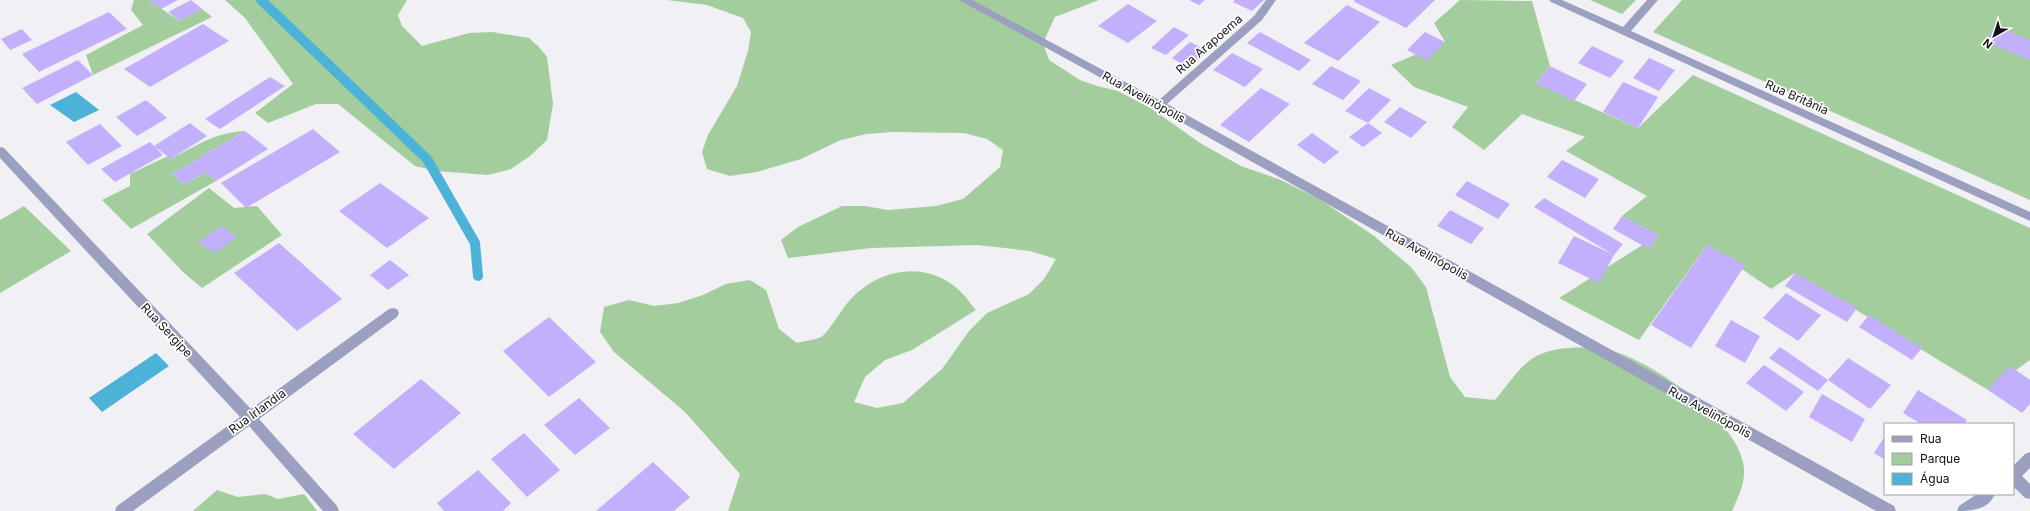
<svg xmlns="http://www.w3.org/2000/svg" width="2030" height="511" viewBox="0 0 2030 511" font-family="Inter,sans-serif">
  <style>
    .green { fill: #a4cd9d }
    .water { fill: #4db2d8 }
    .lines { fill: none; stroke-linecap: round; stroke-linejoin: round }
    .stream { stroke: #4db2d8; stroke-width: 10 }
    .building { fill: #c2b0fc }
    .minor { fill: #9ba0c1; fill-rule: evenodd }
    .labels { text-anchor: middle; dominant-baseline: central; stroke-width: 3.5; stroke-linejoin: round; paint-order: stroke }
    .street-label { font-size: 12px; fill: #131314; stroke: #fff }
  </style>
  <rect width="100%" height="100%" fill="#f1f0f4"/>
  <path class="green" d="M 134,0 L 149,0 L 179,21 L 202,9 L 212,17 L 93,75 L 86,55 L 143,25 L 131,10 Z
    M 225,0 L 407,0 L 398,15 L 402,26 L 422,46 L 469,33 L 492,32 L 529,38 L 539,47 L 547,57 L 553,104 L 547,140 L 530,156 L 511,169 L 488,175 L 436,171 L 415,166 L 338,104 L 316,104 L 268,123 L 255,113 L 293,84 L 245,18 Z
    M 667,0 L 1099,0 L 1055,17 L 1043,43 L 1049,60 L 1080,80 L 1097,86 L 1118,91 L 1152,109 L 1200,143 L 1241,166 L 1281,180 L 1321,200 L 1374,236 L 1411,267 L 1426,287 L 1450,377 L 1465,397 L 1495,400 C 1508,385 1522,361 1541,354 C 1562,345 1598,346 1619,353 C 1657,366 1735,420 1743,462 C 1747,480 1739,495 1732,511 L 728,511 L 740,474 L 685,412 L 614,352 L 600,332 L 604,307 L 629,300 L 654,306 L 678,303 L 703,295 L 726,284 L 750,280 L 766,290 L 779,329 L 797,343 C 804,341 814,340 821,337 C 828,333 842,309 849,301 C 879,267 929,259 962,293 C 967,298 971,305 976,310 L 912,350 L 885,360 L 865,377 L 854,402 L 877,408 L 903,403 L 942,369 L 969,331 L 987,313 L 1029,294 L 1044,279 L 1056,259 L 1030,251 L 978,245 L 871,248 L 788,258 L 781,240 L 798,227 L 842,206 L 865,206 L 888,210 L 936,206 L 963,199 L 1000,167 L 1003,150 L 987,139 L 964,133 L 891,132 L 867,134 L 841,140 L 801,159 L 757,172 L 730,176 L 707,169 L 702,152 L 708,135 L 737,86 L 748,51 L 751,32 L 743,18 L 707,5 Z
    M 1460,0 L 1532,1 L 1550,66 L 1536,83 L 1638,128 L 1693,75 L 2030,228 L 2030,360 L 1988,390 L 1795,273 L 1771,289 L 1707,245 L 1639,340 L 1559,298 L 1658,235 L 1622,216 L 1647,196 L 1566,151 L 1585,137 L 1522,114 L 1484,150 L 1452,127 L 1468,107 L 1414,87 L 1391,65 L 1445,42 L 1434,23 Z
    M 1590,0 L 1636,0 L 1622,14 Z
    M 1682,0 L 2030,0 L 2030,200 L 1653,32 Z
    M 245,131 L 172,174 L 184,185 L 205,172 L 216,181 L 131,229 L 102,200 L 130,186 L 130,174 L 168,156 L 171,159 C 195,146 217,132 245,131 Z
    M 209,188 L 234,208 L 257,206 L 282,235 L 202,288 L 184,273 L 147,234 Z
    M 24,206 L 71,251 L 0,293 L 0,220 Z
    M 217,490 L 238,497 L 265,494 L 278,499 L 304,494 L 317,511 L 193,511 Z"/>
  <path class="water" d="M 76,92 L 99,110 L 74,122 L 50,105 Z
    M 156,353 L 169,366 L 102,412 L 89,398 Z"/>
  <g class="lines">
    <path class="stream" d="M 261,0 L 427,159 L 475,243 L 478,276"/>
  </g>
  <path class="building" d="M 149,0 L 178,0 L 161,9 Z
    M 191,0 L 202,9 L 179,21 L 168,12 Z
    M 1189,0 L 1205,0 L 1199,5 Z
    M 1235,0 L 1264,0 L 1252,11 L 1233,2 Z
    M 1355,0 L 1435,0 L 1406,28 L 1353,1 Z
    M 1128,4 L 1157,21 L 1128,43 L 1098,26 Z
    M 1347,5 L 1380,22 L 1338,61 L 1304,43 Z
    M 109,12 L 127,29 L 39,72 L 22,54 Z
    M 203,24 L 229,41 L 150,87 L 124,69 Z
    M 1994,26 L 2030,40 L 2030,60 L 1985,42 Z
    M 1174,27 L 1189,35 L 1166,55 L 1151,48 Z
    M 22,29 L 32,40 L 10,50 L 1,39 Z
    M 1260,32 L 1311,60 L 1299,71 L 1247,43 Z
    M 1425,32 L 1445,42 L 1427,61 L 1407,50 Z
    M 1190,42 L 1208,51 L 1189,68 L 1172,58 Z
    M 1592,46 L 1624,61 L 1610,78 L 1578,63 Z
    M 1232,53 L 1263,69 L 1245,87 L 1213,70 Z
    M 1649,58 L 1675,70 L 1659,91 L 1633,78 Z
    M 78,60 L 93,75 L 37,104 L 22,88 Z
    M 1331,66 L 1361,81 L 1343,100 L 1312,84 Z
    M 1550,66 L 1587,84 L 1574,101 L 1536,83 Z
    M 270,77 L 285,86 L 220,129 L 205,119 Z
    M 1623,82 L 1658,97 L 1638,128 L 1603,112 Z
    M 1261,88 L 1290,104 L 1249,142 L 1220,125 Z
    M 1369,88 L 1391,100 L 1368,123 L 1345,111 Z
    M 146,100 L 167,118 L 137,136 L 116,117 Z
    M 1400,107 L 1427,122 L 1411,138 L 1384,122 Z
    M 190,123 L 207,136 L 171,159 L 154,146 L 163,155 L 115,182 L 101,169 L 150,142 L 154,146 Z
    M 1368,123 L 1382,133 L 1363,147 L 1349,137 Z
    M 100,124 L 122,146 L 88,165 L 66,142 Z
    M 313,129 L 340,152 L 246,208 L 221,183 Z
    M 245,131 L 268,149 L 216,181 L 205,172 L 184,185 L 172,174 Z
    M 1312,133 L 1339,152 L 1324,164 L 1297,145 Z
    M 1562,160 L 1599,179 L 1585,198 L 1547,177 Z
    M 1467,181 L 1510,204 L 1498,219 L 1455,195 Z
    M 380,183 L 429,218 L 387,248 L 339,211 Z
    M 1544,198 L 1623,244 L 1614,255 L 1599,283 L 1558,263 L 1574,236 L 1612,254 L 1534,207 Z
    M 1450,210 L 1484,228 L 1471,244 L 1437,226 Z
    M 1622,216 L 1659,235 L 1649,249 L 1613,229 Z
    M 221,226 L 237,237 L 215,253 L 198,242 Z
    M 279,243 L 342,299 L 297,331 L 234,273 Z
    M 1707,245 L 1745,265 L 1691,348 L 1651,325 Z
    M 390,260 L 409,275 L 388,290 L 370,275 Z
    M 1795,273 L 1857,308 L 1847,322 L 1785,286 Z
    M 1786,293 L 1821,315 L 1798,341 L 1763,318 Z
    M 1869,315 L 1922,348 L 1912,360 L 1859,327 Z
    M 549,317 L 596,362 L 549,397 L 503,351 Z
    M 1731,320 L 1760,336 L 1745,363 L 1715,346 Z
    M 1780,347 L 1828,380 L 1818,391 L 1769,358 Z
    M 1848,358 L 1891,385 L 1870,409 L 1828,380 Z
    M 1764,365 L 1804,392 L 1786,411 L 1746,383 Z
    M 2010,366 L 2030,380 L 2030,404 L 2022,413 L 1988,390 Z
    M 421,379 L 461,413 L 394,469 L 353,434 Z
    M 1918,390 L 1967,420 L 1964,424 L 1921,424 L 1903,413 Z
    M 1822,394 L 1865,419 L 1852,442 L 1809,417 Z
    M 579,398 L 610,428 L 575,455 L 544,425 Z
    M 524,433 L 560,470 L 527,497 L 491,459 Z
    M 1885,436 L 1885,460 L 1874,453 Z
    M 653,462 L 690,497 L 674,511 L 596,511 Z
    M 478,470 L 511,503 L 503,511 L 444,511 L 437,503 Z"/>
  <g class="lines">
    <path class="minor" d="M 959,0 L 972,0 L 1159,100 L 1254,16 L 1266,0 L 1276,0 L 1262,20 L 1167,104 L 1894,506 L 1896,511 L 1876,511 L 1156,108 Z
      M 1549,0 L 1562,0 L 1623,27 L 1647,0 L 1658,0 L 1631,31 L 2030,212 L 2030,221 L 1551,2 Z
      M 0,147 L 4,148 L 251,409 L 389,309 L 393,308 L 397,309 L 399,313 L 397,317 L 259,419 L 337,506 L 339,511 L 323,511 L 249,426 L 133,511 L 115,511 L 117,506 L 240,417 L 0,158 Z
      M 2030,452 L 2030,468 L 2022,476 L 2030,484 L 2030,499 L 2025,498 L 2013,486 L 2013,466 L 2025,454 Z
      M 1977,494 L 1995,494 C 1988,510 1972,511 1957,511 L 1959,506 Z"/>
  </g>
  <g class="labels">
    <g class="street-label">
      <text transform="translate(1209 44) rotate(-41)">Rua Arapoema</text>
      <text transform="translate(1144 97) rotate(29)">Rua Avelinópolis</text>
      <text transform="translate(1797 97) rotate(24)">Rua Britânia</text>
      <text transform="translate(1427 254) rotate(29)">Rua Avelinópolis</text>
      <text transform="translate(167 330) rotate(47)">Rua Sergipe</text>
      <text transform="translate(257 411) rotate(-36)">Rua Irlandia</text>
      <text transform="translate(1710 412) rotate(29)">Rua Avelinópolis</text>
    </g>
  </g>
  <rect x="1884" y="423" width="130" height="72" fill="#ffffff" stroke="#a1a1a1"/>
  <rect x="1892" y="436" width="20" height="6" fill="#9ba0c1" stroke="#a1a1a1"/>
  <text x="1920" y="443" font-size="12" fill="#131314">Rua</text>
  <rect x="1892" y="453" width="20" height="12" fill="#a4cd9d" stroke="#a1a1a1"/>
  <text x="1920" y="463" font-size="12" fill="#131314">Parque</text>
  <rect x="1892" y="473" width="20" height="12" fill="#4db2d8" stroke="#a1a1a1"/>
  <text x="1920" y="483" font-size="12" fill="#131314">Água</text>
  <g transform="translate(1994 36) rotate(219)" stroke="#ffffff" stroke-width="3" paint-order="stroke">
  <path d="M0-3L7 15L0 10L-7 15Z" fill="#131314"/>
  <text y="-6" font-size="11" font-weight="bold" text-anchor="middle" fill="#131314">N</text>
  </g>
</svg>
